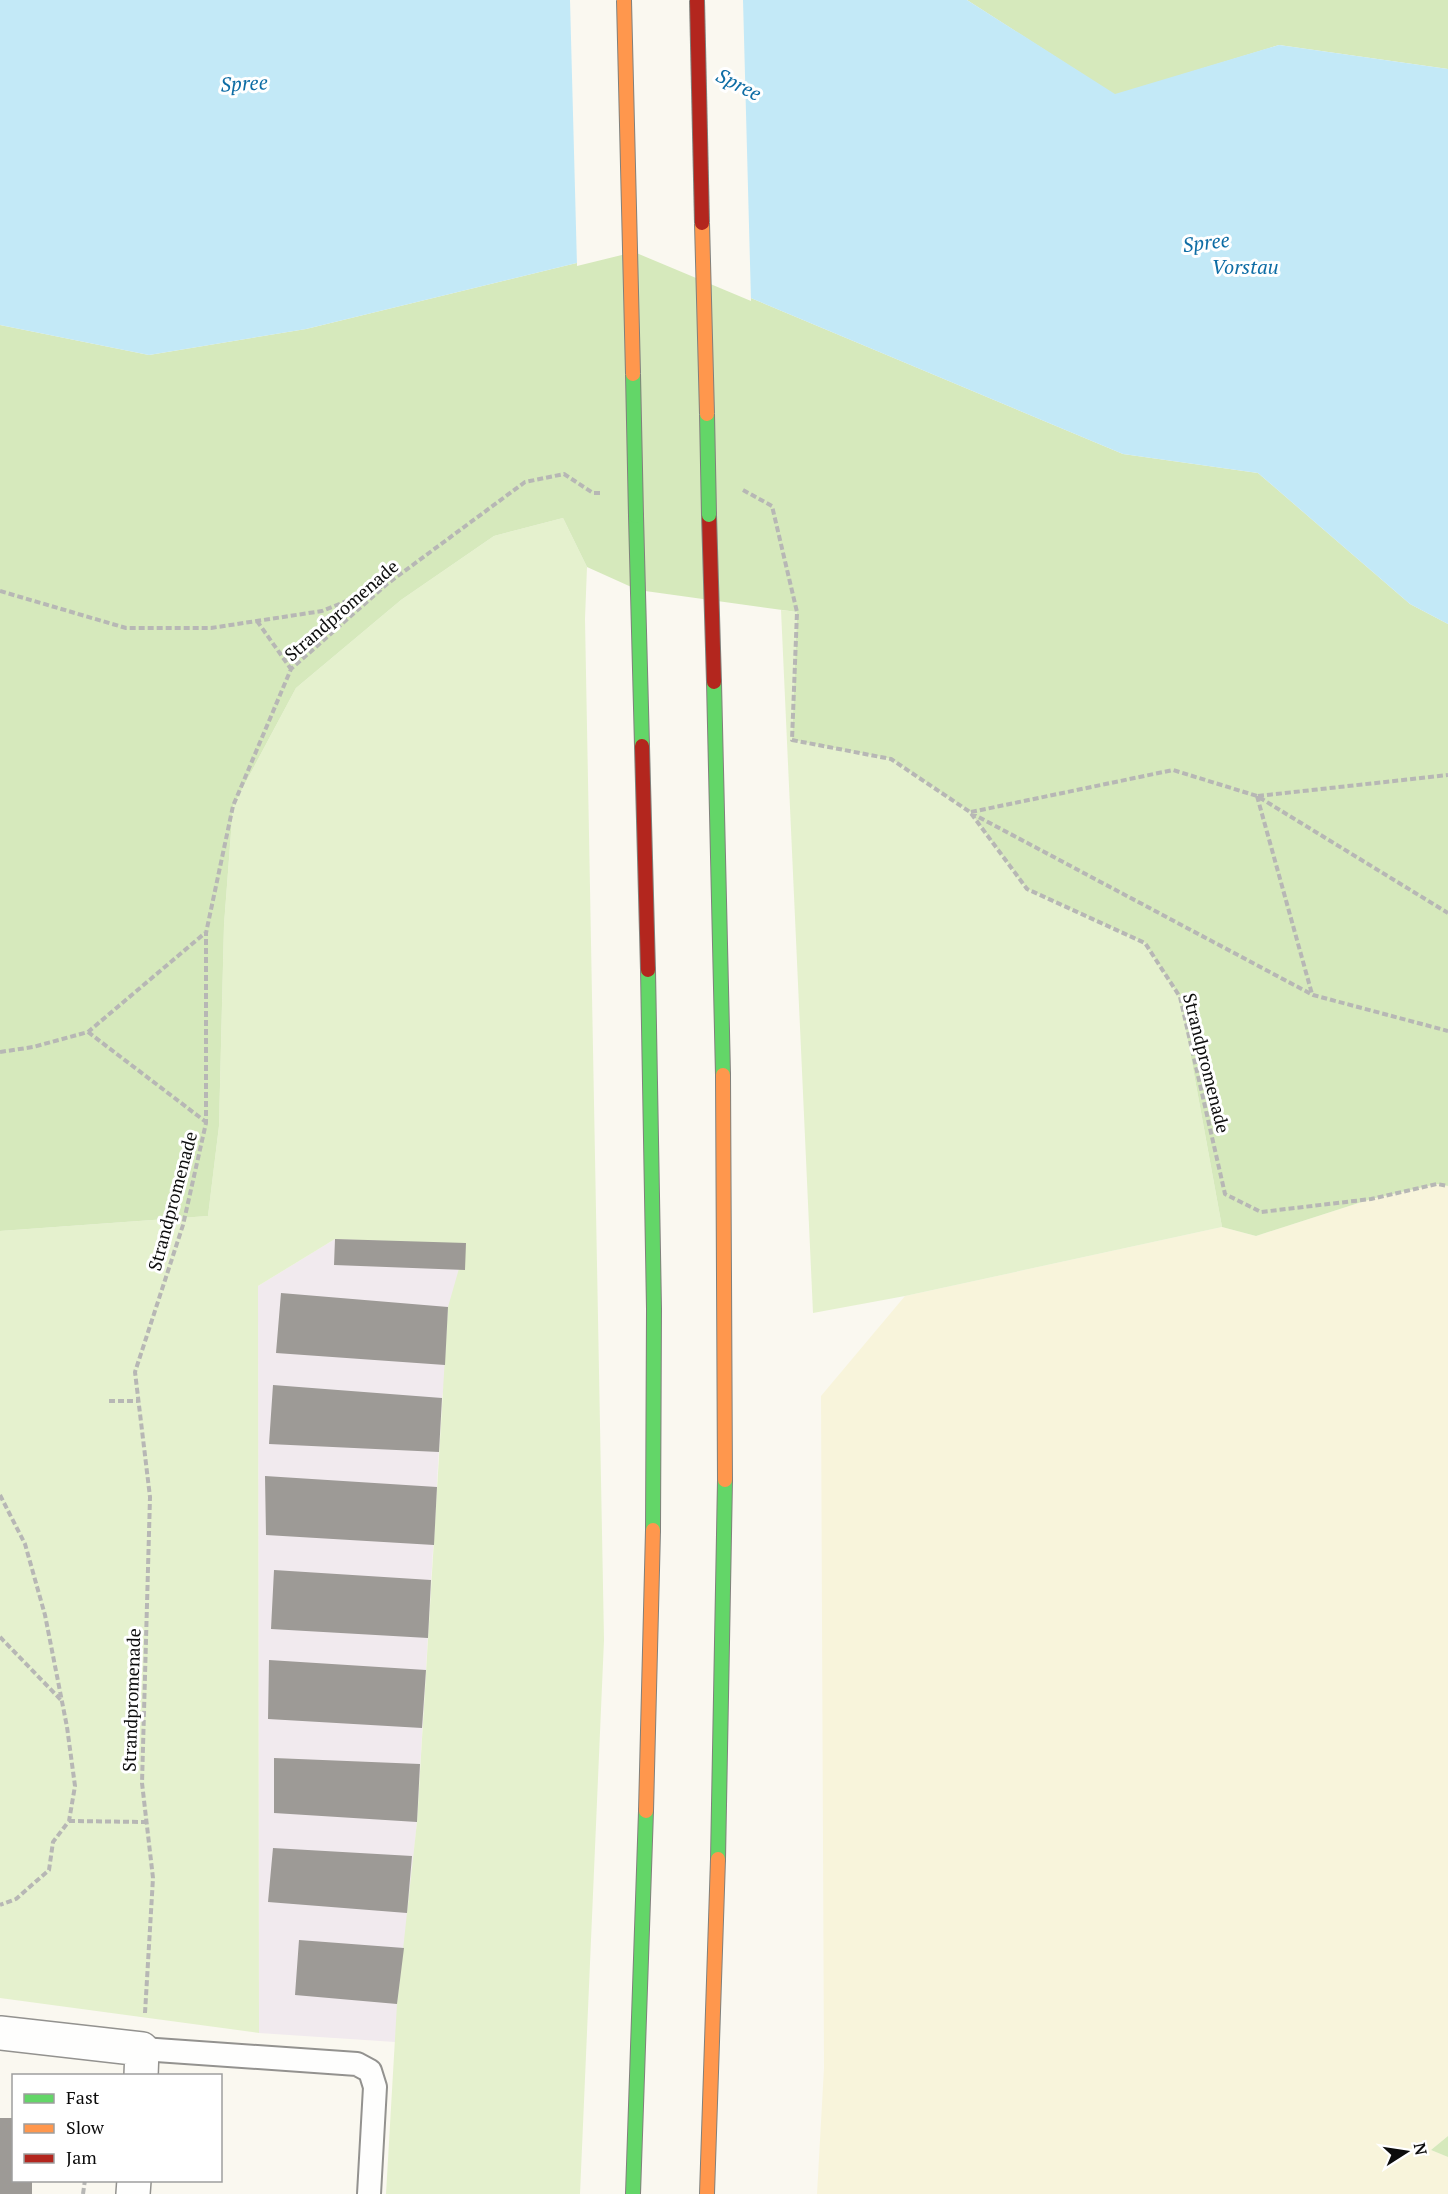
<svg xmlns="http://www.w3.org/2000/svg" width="1448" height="2194" viewBox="0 0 1448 2194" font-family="'PT Serif',serif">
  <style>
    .industrial { fill: #f1eaee }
    .farmland { fill: #f8f4db }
    .green { fill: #e5f1ce }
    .forest { fill: #d6e9bc }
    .water { fill: #c3e9f7 }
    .pier { fill: #faf8f0 }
    .building { fill: #9d9a96 }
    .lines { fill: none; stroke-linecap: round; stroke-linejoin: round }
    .lane-casing { stroke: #93928f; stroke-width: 26 }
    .street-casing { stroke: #93928f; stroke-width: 36 }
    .fast-casing { stroke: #80807c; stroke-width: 16 }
    .slow-casing { stroke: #80807c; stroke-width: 16 }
    .jam-casing { stroke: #80807c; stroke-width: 16 }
    .path { stroke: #b7b7b5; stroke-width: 4; stroke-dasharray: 6 3; stroke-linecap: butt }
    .lane { stroke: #fefefd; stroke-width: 22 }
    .street { stroke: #fefefd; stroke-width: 33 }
    .fast { stroke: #63d668; stroke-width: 14 }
    .slow { stroke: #ff974d; stroke-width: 14 }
    .jam { stroke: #b3261e; stroke-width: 14 }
    .fast-bridge-casing { stroke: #80807c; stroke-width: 16; stroke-linecap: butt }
    .slow-bridge-casing { stroke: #80807c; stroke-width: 16; stroke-linecap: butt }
    .jam-bridge-casing { stroke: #80807c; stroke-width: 16; stroke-linecap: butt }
    .fast-bridge { stroke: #63d668; stroke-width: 14 }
    .slow-bridge { stroke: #ff974d; stroke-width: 14 }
    .jam-bridge { stroke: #b3261e; stroke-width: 14 }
    .labels { text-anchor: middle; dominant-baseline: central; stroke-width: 6; stroke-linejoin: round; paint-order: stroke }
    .street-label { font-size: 18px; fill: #0c0c0c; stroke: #fff }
    .water-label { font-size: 20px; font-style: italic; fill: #0e6da5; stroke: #fff }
  </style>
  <rect width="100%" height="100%" fill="#faf8f0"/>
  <path class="industrial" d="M 335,1239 L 466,1243 L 442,1398 L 417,1822 L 395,2042 L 259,2033 L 258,1286 Z"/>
  <path class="farmland" d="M 1437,1184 L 1448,1186 L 1448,2136 L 1431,2150 L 1448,2157 L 1448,2194 L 817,2194 L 824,2068 L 821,1396 L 905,1296 L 1222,1227 L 1256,1236 L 1371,1199 Z"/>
  <path class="green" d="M 563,518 L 587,567 L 585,619 L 604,1640 L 580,2194 L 386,2194 L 397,2004 L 417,1822 L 448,1307 L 466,1244 L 335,1239 L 258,1286 L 259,2033 L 0,1998 L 0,1231 L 208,1216 L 219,1126 L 224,925 L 233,806 L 296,688 L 401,600 L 494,536 Z
    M 781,610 L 797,612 L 792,740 L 891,759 L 970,812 L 1027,889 L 1145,943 L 1180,997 L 1222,1227 L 905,1296 L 813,1313 Z"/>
  <path class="forest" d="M 967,0 L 1448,0 L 1448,69 L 1279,45 L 1115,95 Z
    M 634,249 L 1123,454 L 1258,473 L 1410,604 L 1448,624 L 1448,1186 L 1437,1184 L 1371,1199 L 1256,1236 L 1222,1227 L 1180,997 L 1145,943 L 1027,889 L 970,812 L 891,759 L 792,740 L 797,612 L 638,590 L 587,567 L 563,518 L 494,536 L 401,600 L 296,688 L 233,806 L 224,925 L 219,1126 L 208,1216 L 0,1231 L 0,325 L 149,355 L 306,329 Z
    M 1448,2136 L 1448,2157 L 1431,2150 Z"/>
  <path class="water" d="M 0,0 L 967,0 L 1115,94 L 1279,45 L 1448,69 L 1448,624 L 1410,604 L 1258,473 L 1123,454 L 634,249 L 306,329 L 149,355 L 0,325 Z"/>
  <path class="pier" d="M 570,0 L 743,0 L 751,301 L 634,252 L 577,266 Z"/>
  <path class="building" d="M 335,1239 L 466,1243 L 465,1270 L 334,1265 Z
    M 281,1293 L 448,1307 L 445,1365 L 276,1353 Z
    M 273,1385 L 442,1398 L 439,1452 L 269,1444 Z
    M 265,1476 L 437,1487 L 434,1545 L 266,1535 Z
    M 274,1570 L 431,1580 L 428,1638 L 271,1629 Z
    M 269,1660 L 426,1670 L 422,1728 L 268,1719 Z
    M 274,1758 L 420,1764 L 417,1822 L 274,1813 Z
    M 273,1848 L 412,1856 L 407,1913 L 268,1902 Z
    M 299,1940 L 404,1948 L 397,2004 L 295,1995 Z
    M 0,2118 L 14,2118 L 14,2180 L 32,2180 L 32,2194 L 0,2194 Z"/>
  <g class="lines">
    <g class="lane-casing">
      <path id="lane" d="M 142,2049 L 357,2064 L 370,2071 L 375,2087 L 369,2194"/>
    </g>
    <g class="street-casing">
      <path id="street" d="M 0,2033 L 142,2049 L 141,2076
        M 133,2194 L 134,2180"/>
    </g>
    <g class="fast-casing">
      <path id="fast" d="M 636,516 L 642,746
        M 714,682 L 723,1075
        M 648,970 L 654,1309 L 653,1530
        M 718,1859 L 725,1480
        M 633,2194 L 646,1811"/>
    </g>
    <g class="slow-casing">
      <path id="slow" d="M 723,1075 L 725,1480
        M 646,1811 L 653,1530
        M 707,2194 L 718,1859"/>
    </g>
    <g class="jam-casing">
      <path id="jam" d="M 709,515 L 714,682
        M 642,746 L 648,970"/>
    </g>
    <path class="path" d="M 743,490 L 772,506 L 797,612 L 792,740 L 891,759 L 970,812 L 1027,889 L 1145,943 L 1180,997 L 1225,1194 L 1261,1212 L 1371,1199 L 1437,1184 L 1448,1186
      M 0,591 L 126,628 L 211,628 L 322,611 L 384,586
      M 257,621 L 291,669
      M 1257,796 L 1312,994
      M 1258,796 L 1448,775
      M 971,812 L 1173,770 L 1257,796 L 1448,913
      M 971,813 L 1313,995 L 1448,1031
      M 88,1032 L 206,1122
      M 0,1052 L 33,1047 L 88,1032 L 205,933
      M 109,1401 L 138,1401
      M 0,1495 L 25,1544 L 45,1615 L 67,1727 L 75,1786 L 69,1821 L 53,1842 L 49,1870 L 16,1899 L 0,1905
      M 0,1637 L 62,1701
      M 69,1821 L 146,1822
      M 145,2013 L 153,1878 L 142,1783 L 150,1497 L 135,1372 L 183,1225 L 206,1123 L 206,933 L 233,806 L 291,669 L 387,584 L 525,482 L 564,474 L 593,493 L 601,493
      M 83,2194 L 85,2180"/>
    <use href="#lane" class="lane"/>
    <use href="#street" class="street"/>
    <use href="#fast" class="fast"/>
    <use href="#slow" class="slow"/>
    <use href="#jam" class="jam"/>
    <g class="fast-bridge-casing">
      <path id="fast-bridge" d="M 633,374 L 636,516
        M 707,414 L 709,515"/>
    </g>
    <g class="slow-bridge-casing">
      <path id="slow-bridge" d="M 624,0 L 633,374
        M 702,223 L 707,414"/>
    </g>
    <g class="jam-bridge-casing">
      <path id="jam-bridge" d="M 697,0 L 702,223"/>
    </g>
    <use href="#fast-bridge" class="fast-bridge"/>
    <use href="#slow-bridge" class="slow-bridge"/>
    <use href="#jam-bridge" class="jam-bridge"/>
  </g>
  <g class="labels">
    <g class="street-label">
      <text transform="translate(341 610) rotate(-41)">Strandpromenade</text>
      <text transform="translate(1207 1063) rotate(76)">Strandpromenade</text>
      <text transform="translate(172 1201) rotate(-75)">Strandpromenade</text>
      <text transform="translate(131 1700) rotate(-88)">Strandpromenade</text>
    </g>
    <g class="water-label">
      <text transform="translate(244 83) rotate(-3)">Spree</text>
      <text transform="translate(739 84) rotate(27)">Spree</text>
      <text transform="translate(1206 242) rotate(-7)">Spree</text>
      <text x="1245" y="266">Vorstau</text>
    </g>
  </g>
  <rect x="12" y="2074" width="210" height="108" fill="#ffffff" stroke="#9e9e9e" stroke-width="1.5"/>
  <rect x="24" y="2094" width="30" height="9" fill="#63d668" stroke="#9e9e9e" stroke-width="1.5"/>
  <text x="66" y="2104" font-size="18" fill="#0c0c0c">Fast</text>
  <rect x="24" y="2124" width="30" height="9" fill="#ff974d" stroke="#9e9e9e" stroke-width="1.5"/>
  <text x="66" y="2134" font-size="18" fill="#0c0c0c">Slow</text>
  <rect x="24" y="2154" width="30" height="9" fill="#b3261e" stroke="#9e9e9e" stroke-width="1.5"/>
  <text x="66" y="2164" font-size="18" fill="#0c0c0c">Jam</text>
  <g transform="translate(1406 2152) rotate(78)" stroke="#ffffff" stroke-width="4.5" paint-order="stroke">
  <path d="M0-4.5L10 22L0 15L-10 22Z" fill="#0c0c0c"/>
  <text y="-9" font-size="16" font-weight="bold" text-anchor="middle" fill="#0c0c0c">N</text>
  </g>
</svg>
